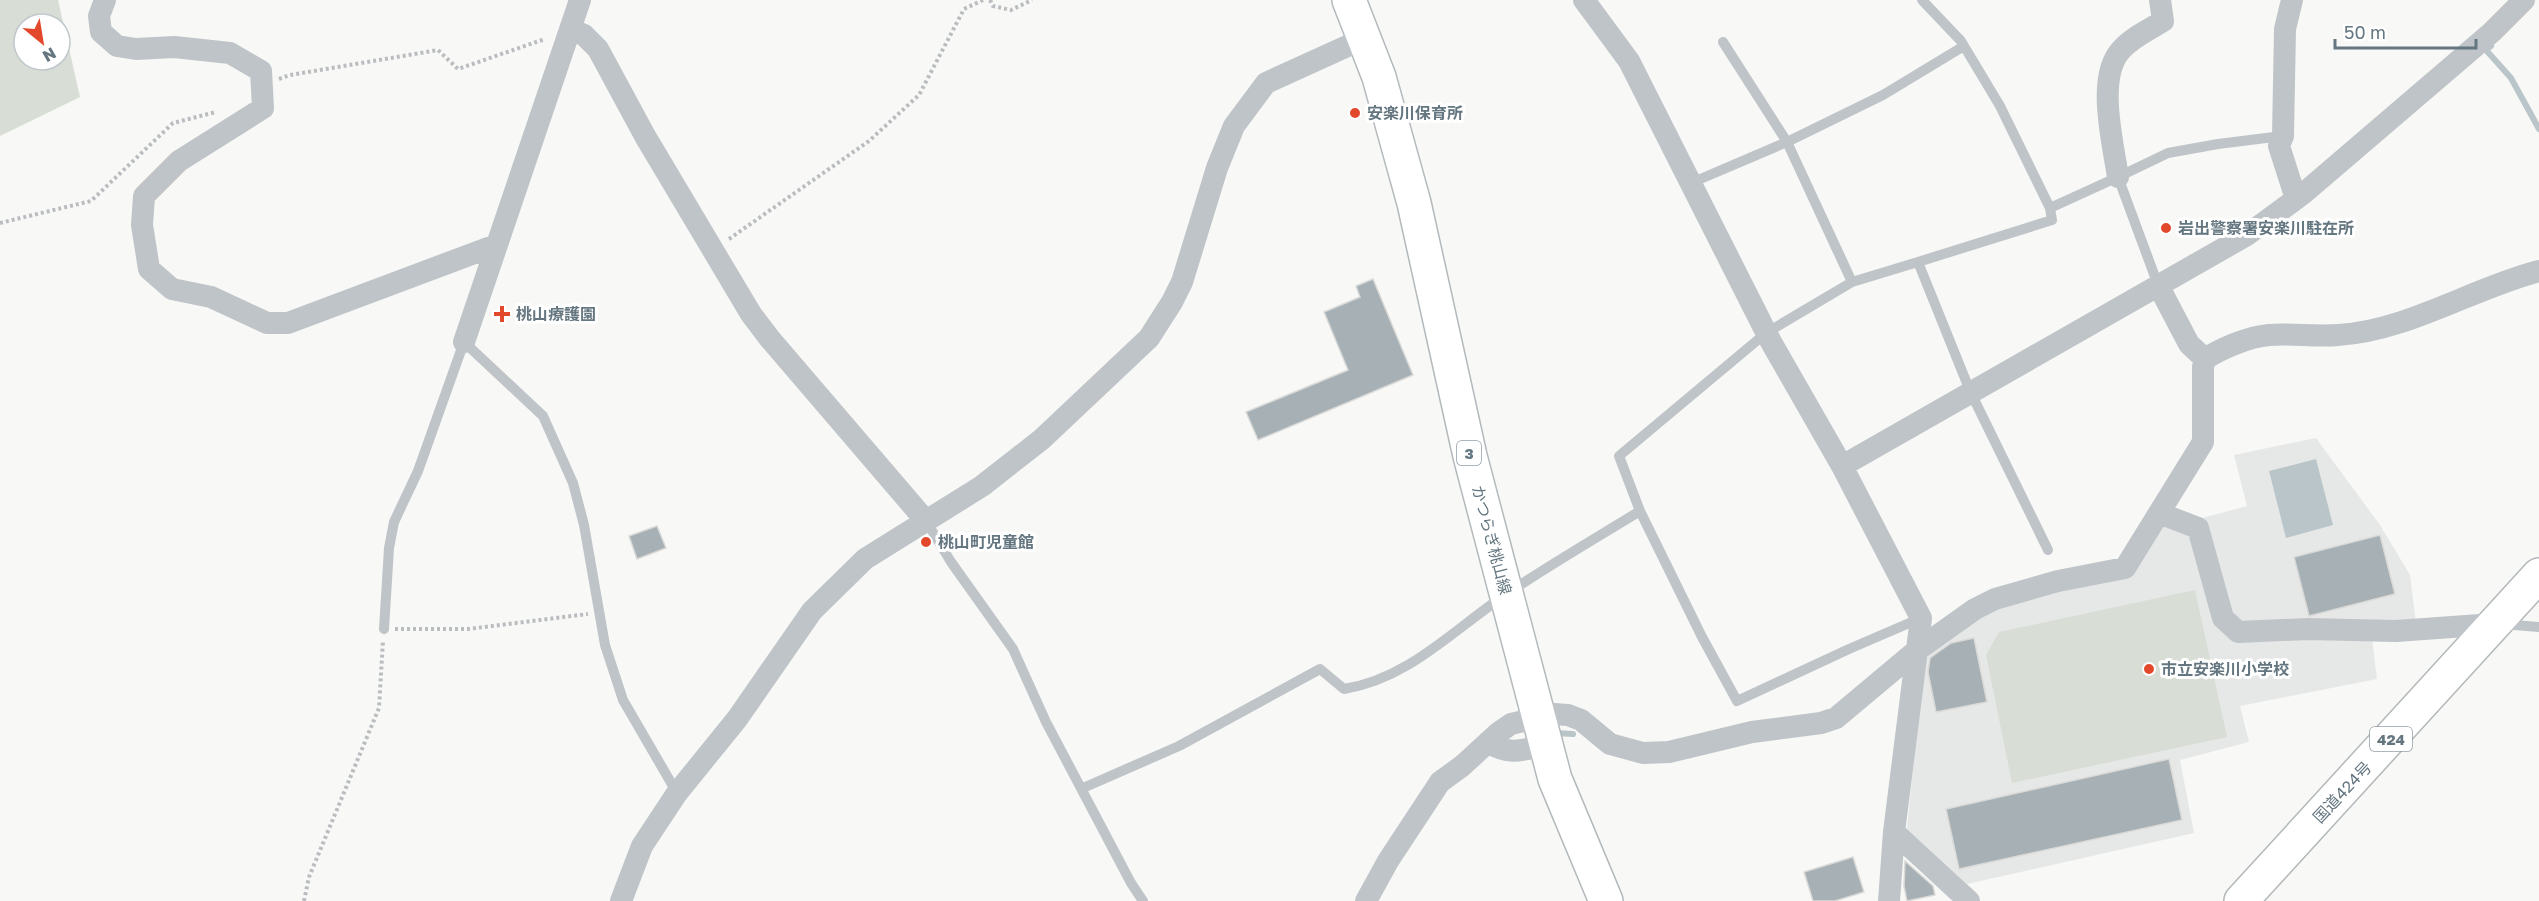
<svg xmlns="http://www.w3.org/2000/svg" width="2539" height="901" viewBox="0 0 2539 901" font-family="'Golos Text','Noto Sans JP',sans-serif">
  <style>
    .built { fill: #e6e8e7 }
    .green { fill: #d8ddd5; fill-rule: evenodd }
    .water { fill: #b9c5c9 }
    .lines { fill: none; stroke-linecap: round; stroke-linejoin: round }
    .stream { stroke: #b9c5c9; stroke-width: 6 }
    .building { fill: #a6b0b5; stroke: #dadad8; stroke-width: 1.5 }
    .primary-casing { stroke: #b3b9bc; stroke-width: 36 }
    .trunk-casing { stroke: #b3b8bb; stroke-width: 36 }
    .path { stroke: #babdc0; stroke-width: 4; stroke-dasharray: 3 3; stroke-linecap: butt }
    .service { stroke: #bfc4c8; stroke-width: 10 }
    .minor { stroke: #bfc4c8; stroke-width: 22 }
    .primary { stroke: #fff; stroke-width: 33 }
    .trunk { stroke: #fff; stroke-width: 33 }
    .poi-dot { fill: #e2492c; stroke: #fff; stroke-width: 2 }
    .labels { text-anchor: middle; dominant-baseline: central; stroke-width: 6; stroke-linejoin: round; paint-order: stroke }
    .shield { fill: #fff; stroke: #929fa6; stroke-width: 1.5 }
    .shield-label { font-size: 15px; font-weight: bold; fill: #647680 }
    .poi-label { font-size: 16px; font-weight: bold; fill: #647680; stroke: #fff; text-anchor: start }
    .street-label { font-size: 16px; fill: #647680; stroke: #fff }
  </style>
  <rect width="100%" height="100%" fill="#f8f8f6"/>
  <path class="built" d="M 2316,438 L 2380,525 L 2410,575 L 2418,639 L 2372,638 L 2377,679 L 2240,706 L 2249,742 L 2180,760 L 2194,833 L 1967,884 L 1907,829 L 1924,658 L 1984,610 L 2132,573 L 2166,510 L 2191,521 L 2247,506 L 2234,455 Z"/>
  <path class="green" d="M 0,0 L 58,0 L 80,97 L 0,136 ZM 24,24 L 60,24 L 60,60 L 24,60 Z
    M 2195,590 L 2227,737 L 2012,783 L 1986,655 L 1999,632 Z"/>
  <path class="water" d="M 2316,459 L 2333,525 L 2286,538 L 2269,471 Z"/>
  <g class="lines">
    <path class="stream" d="M 2491,46 L 2486,50 L 2511,78 L 2539,129
      M 1554,733 L 1573,734"/>
  </g>
  <path class="building" d="M 1373,279 L 1413,375 L 1258,440 L 1246,412 L 1348,370 L 1324,312 L 1360,297 L 1356,286 Z
    M 657,526 L 666,548 L 637,559 L 629,536 Z
    M 2380,535 L 2395,594 L 2309,616 L 2294,557 Z
    M 1974,638 L 1987,702 L 1936,712 L 1928,672 L 1930,658 L 1951,643 Z
    M 2169,759 L 2182,820 L 1959,869 L 1946,809 Z
    M 1853,857 L 1864,892 L 1835,901 L 1813,901 L 1804,872 Z
    M 1905,861 L 1933,886 L 1935,895 L 1907,901 L 1904,886 Z"/>
  <g class="lines">
    <g class="primary-casing">
      <path id="primary" d="M 1349,0 L 1379,77 L 1414,203 L 1470,456 L 1555,779 L 1606,901"/>
    </g>
    <g class="trunk-casing">
      <path id="trunk" d="M 2241,901 L 2539,575"/>
    </g>
    <path class="path" d="M 990,0 L 993,6 L 1011,10 L 1032,0
      M 279,79 L 290,75 L 438,50 L 458,69 L 545,39
      M 0,223 L 91,201 L 173,123 L 216,112
      M 729,239 L 869,141 L 919,95 L 964,9 L 983,0
      M 395,629 L 468,629 L 588,614
      M 304,901 L 309,877 L 379,708 L 383,640"/>
    <path class="service" d="M 1922,0 L 1961,41 L 2000,106 L 2050,208 L 2118,177 L 2158,285
      M 1723,42 L 1787,142 L 1852,282
      M 2118,177 L 2168,153 L 2218,144 L 2282,136
      M 1691,183 L 1787,142 L 1883,95 L 1964,46
      M 1918,262 L 2052,220 L 2050,208
      M 1640,511 L 1619,456 L 1766,333 L 1852,282 L 1918,262 L 1970,391 L 2048,550
      M 926,521 L 951,562 L 1013,649 L 1046,722 L 1131,883 L 1143,901
      M 2501,624 L 2539,627
      M 384,629 L 389,548 L 394,522 L 418,471 L 464,342 L 543,416 L 573,483 L 584,525 L 605,645 L 623,700 L 677,793
      M 1083,788 L 1179,746 L 1320,669 L 1344,689 C 1409,679 1455,628 1508,593 C 1551,564 1596,538 1640,511 L 1702,637 L 1737,701 L 1849,649 L 1921,618"/>
    <path class="minor" d="M 105,0 L 99,16 L 101,32 L 117,46 L 136,49 L 174,47 L 230,53 L 261,71 L 263,108 L 179,161 L 144,196 L 142,225 L 149,269 L 172,289 L 211,297 L 267,323 L 288,323 L 496,245
      M 1584,0 L 1629,61 L 1771,342 L 1842,466 L 1921,618 L 1894,832 L 1889,901
      M 2292,0 L 2285,29 L 2283,136 L 2279,146 L 2296,199
      M 572,30 L 584,35 L 598,49 L 645,136 L 751,314 L 770,339 L 926,521
      M 2118,177 C 2113,143 2096,77 2121,50 C 2132,37 2149,30 2163,21 L 2160,0
      M 2158,285 L 2189,344 L 2205,359
      M 464,342 L 580,0
      M 1842,466 L 2247,235 L 2304,193 L 2492,32 L 2524,0
      M 2159,513 L 2203,442 L 2203,367 L 2205,359 C 2222,348 2248,337 2269,335 C 2292,333 2315,337 2338,335 C 2407,331 2473,288 2539,271
      M 1488,742 C 1509,756 1523,750 1545,745
      M 1894,832 L 1969,901
      M 621,901 L 642,846 L 677,793 L 737,719 L 812,611 L 865,559 L 982,486 L 1042,439 L 1149,338 L 1172,302 L 1182,282 L 1217,168 L 1234,126 L 1266,83 L 1365,38
      M 1366,901 L 1388,861 L 1440,782 L 1462,766 L 1498,733 L 1511,724 L 1554,714 L 1568,715 L 1581,720 L 1610,744 L 1643,753 L 1669,752 L 1752,732 L 1821,723 L 1836,718 L 1916,651 L 1975,609 L 1995,599 L 2058,581 L 2125,568 L 2159,513 L 2198,528 L 2223,618 L 2238,632 L 2308,629 L 2396,631 L 2494,624"/>
    <use href="#primary" class="primary"/>
    <use href="#trunk" class="trunk"/>
  </g>
  <g class="poi-dot">
    <circle cx="1355" cy="113" r="6"/>
    <circle cx="2166" cy="228" r="6"/>
    <path d="M499 305h6v6h6v6h-6v6h-6v-6h-6v-6h6z"/>
    <circle cx="926" cy="542" r="6"/>
    <circle cx="2149" cy="669" r="6"/>
  </g>
  <g class="labels">
    <g class="shield">
      <rect x="1457" y="441" width="24" height="24" rx="4.5"/>
      <rect x="2370" y="727" width="42" height="24" rx="4.5"/>
    </g>
    <g class="shield-label">
      <text x="1469" y="453">3</text>
      <text x="2391" y="739">424</text>
    </g>
    <g class="poi-label">
      <text x="1367" y="113">安楽川保育所</text>
      <text x="2178" y="228">岩出警察署安楽川駐在所</text>
      <text x="516" y="314">桃山療護園</text>
      <text x="938" y="542">桃山町児童館</text>
      <text x="2161" y="669">市立安楽川小学校</text>
    </g>
    <g class="street-label">
      <text transform="translate(1492 540) rotate(75)">かつらぎ桃山線</text>
      <text transform="translate(2342 792) rotate(-47)">国道424号</text>
    </g>
  </g>
  <g transform="translate(42 42) rotate(150)"><circle r="28" fill="#ffffff" stroke="#c1c8cc" stroke-width="1.5"/>
  <path d="M0-4.5L10 22L0 15L-10 22Z" fill="#e2492c"/>
  <text y="-9" font-size="16" font-weight="bold" text-anchor="middle" fill="#647680">N</text>
  </g>
  <path d="M2335 39v9h141v-9" fill="none" stroke="#647680" stroke-width="3"/>
  <text x="2344" y="39" font-size="18" fill="#647680" stroke="#ffffff" stroke-width="4.5" paint-order="stroke">50 m</text>
</svg>
